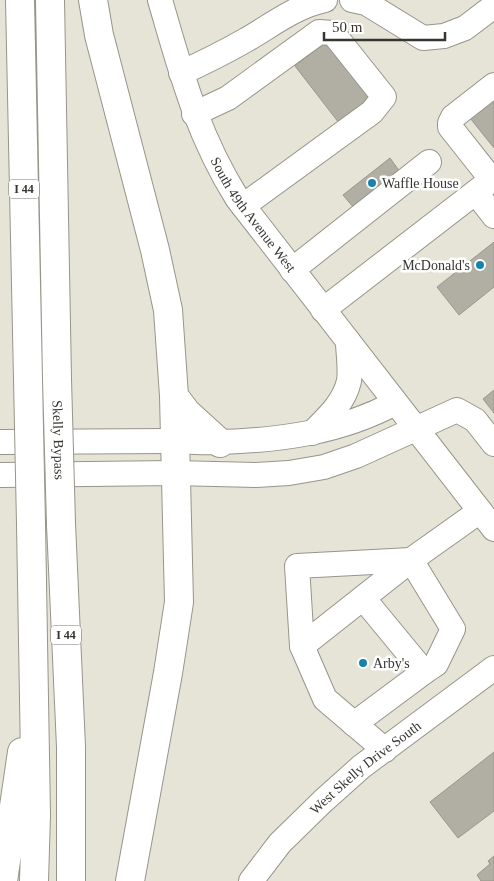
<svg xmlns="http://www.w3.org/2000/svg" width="494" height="881" viewBox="0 0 494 881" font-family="'Times New Roman',serif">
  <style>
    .building { fill: #b1afa3; stroke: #99968b }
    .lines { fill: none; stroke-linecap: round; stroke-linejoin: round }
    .minor-casing { stroke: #979589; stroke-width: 26 }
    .highway-casing { stroke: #979589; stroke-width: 30 }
    .minor { stroke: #fff; stroke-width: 24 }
    .highway { stroke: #fff; stroke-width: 28 }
    .highway-bridge-casing { stroke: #979589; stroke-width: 30; stroke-linecap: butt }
    .highway-bridge { stroke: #fff; stroke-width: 28 }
    .poi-dot { fill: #1783ab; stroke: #fff; stroke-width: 2 }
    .labels { text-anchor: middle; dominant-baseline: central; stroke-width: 5; stroke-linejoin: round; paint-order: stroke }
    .shield { fill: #fff; stroke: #72726f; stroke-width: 1 }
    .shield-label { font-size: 12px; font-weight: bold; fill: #363531 }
    .poi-label { font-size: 14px; fill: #363531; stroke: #fff; text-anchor: start }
    .street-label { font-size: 14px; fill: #363531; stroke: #fff }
  </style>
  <rect width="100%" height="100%" fill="#e6e4d7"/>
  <path class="building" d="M 326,42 L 371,99 L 339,123 L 295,66 Z
    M 494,99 L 494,148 L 470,118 Z
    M 390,158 L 400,172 L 354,208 L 343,195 Z
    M 494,242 L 494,287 L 459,315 L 437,287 Z
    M 494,390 L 494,413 L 483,399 Z
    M 494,752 L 494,811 L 458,838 L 430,802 Z
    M 494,856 L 494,881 L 481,881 L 477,875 L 490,864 L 488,861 Z"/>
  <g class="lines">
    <g class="minor-casing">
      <g id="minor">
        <path id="s1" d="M 160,0 C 181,72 197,134 237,198 L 494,529"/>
        <path d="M 352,0 L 366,3 L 423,38 L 444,36 L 465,28 L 494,6"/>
        <path d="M 181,73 C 203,63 225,52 246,40 C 272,25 296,6 325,0"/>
        <path d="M 194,114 L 228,98 L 319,32 L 333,33 L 384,97 L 372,112 L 243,206"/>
        <path d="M 492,180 L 450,127 L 450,123 L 453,117 L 494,85"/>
        <path d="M 476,193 L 494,216"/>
        <path d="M 292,270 L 429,162"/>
        <path d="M 323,310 L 494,178"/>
        <path d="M 312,433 C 327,418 344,403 349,381 C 351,369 348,353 348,341"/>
        <path d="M 0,442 C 56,442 112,441 168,441 C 186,441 204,443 222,442 C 282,440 341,432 395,403"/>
        <path d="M 0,475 L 175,473 L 256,475 L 289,473 L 324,467 L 356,456 L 457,410 L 475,420 L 494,444"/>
        <path d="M 411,560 L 453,629 L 436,664 L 424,672"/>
        <path d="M 302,646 L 411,560 L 480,511"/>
        <path d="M 354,724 L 424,672 L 363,598"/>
        <path d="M 385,750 L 325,699 L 302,646 L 297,566 L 411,560"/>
        <path id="s2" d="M 251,881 L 280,843 L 323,801 L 361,767 L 494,668"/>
      </g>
    </g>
    <g class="highway-casing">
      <path id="highway" d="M 20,0 L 28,379
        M 50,0 L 57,379
        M 93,0 L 99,35 L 155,250 L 168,310 L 174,396 L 179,602 L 168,673 L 130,881
        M 174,396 L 186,412 L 220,443
        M 31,524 L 36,815 L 34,881
        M 61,524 L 71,747 L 71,881
        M 3,881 L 22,752"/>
    </g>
    <use href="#minor" class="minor"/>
    <use href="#highway" class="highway"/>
    <g class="highway-bridge-casing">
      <g id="highway-bridge">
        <path d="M 28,379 L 31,524"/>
        <path id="s3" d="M 57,379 L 61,524"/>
      </g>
    </g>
    <use href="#highway-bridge" class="highway-bridge"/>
  </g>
  <g class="poi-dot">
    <circle cx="372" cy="183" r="5"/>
    <circle cx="480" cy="265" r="5"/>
    <circle cx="363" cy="663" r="5"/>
  </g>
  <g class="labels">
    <g class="shield">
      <rect x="9" y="179.5" width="30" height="19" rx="4"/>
      <rect x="51" y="625.5" width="30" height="19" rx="4"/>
    </g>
    <g class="shield-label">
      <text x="24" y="189">I 44</text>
      <text x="66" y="635">I 44</text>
    </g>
    <g class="poi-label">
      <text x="382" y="183">Waffle House</text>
      <text x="470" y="265" text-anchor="end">McDonald's</text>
      <text x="373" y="663">Arby's</text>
    </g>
    <g class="street-label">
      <text stroke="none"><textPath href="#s1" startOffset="236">South 49th Avenue West</textPath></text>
      <text stroke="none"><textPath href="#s3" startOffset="61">Skelly Bypass</textPath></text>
      <text stroke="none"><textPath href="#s2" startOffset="162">West Skelly Drive South</textPath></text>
    </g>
  </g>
  <path d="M324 32v8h121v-8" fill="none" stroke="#363531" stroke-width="2.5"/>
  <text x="332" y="32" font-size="15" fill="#363531" stroke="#ffffff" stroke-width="4" paint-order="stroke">50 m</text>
</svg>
